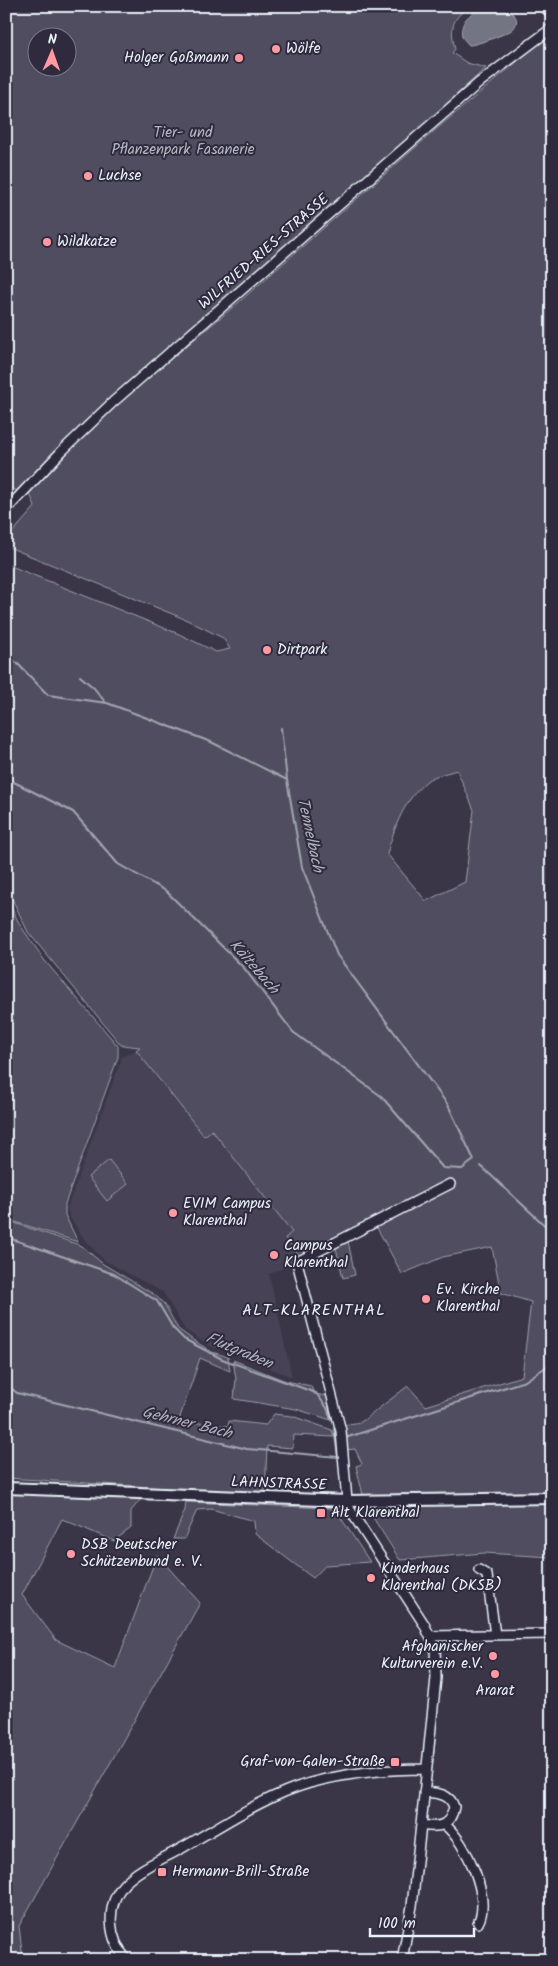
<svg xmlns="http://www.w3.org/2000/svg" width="558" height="1966" viewBox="0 0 558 1966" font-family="Kalam,sans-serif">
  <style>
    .built { fill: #464354 }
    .green { fill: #504e5f; stroke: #9ca0ac; fill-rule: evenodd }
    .water { fill: #737482; stroke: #a2a6b1 }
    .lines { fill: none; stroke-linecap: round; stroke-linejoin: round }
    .stream { stroke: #a2a6b1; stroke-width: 2 }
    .minor-casing { stroke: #e8f1f8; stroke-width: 12 }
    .major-casing { stroke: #e8f1f8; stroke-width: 14 }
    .minor { stroke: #2f2a3d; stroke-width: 9 }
    .major { stroke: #2f2a3d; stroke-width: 10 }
    .poi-dot { fill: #ff9aa2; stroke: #2f2a3d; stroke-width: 2 }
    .labels { text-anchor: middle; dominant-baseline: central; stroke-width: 4; stroke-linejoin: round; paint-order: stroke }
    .poi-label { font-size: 15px; fill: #e8f1f8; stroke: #2f2a3d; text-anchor: start }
    .park-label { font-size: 15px; fill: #b3b8c2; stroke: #2f2a3d }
    .street-label { font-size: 15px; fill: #e8f1f8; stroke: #2f2a3d }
    .water-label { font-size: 16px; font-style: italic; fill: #aeb2bd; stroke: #2f2a3d }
    .neighbourhood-label { font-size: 16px; letter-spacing: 1px; fill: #e8f1f8; stroke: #2f2a3d }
  </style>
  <rect width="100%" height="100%" fill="#3a3648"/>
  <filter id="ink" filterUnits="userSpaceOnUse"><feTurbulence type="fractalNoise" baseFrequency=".02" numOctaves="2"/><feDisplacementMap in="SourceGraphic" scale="10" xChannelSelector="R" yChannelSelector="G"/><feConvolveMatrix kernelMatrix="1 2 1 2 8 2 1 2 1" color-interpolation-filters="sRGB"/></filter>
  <g filter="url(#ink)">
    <path class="built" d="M 136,1050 L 204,1136 L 212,1130 L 292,1232 L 301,1257 L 295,1263 L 269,1274 L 292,1377 L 236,1355 L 226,1348 L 214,1348 L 185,1330 L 163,1292 L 105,1261 L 87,1243 L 70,1218 L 67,1208 L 122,1057 Z"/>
    <path class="green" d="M 6,6 L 470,6 C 451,19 450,28 455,49 L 452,53 L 467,63 L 486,68 L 343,197 L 80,426 L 17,491 L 11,488 L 6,493 ZM 38,38 L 68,38 L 68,68 L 38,68 Z
      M 549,35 L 552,35 L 552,1492 L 363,1495 L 356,1466 L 362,1464 L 355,1449 L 345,1450 L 343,1425 L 361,1422 L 408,1386 L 426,1406 L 522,1376 L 531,1302 L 501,1293 L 492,1247 L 443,1257 L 402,1274 L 376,1226 L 301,1257 L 285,1238 L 292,1232 L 212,1130 L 204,1136 L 136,1050 L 140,1047 L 121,1045 L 28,932 L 6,886 L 6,564 L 179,634 L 216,652 L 230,649 L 223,638 L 187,620 L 6,546 L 6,540 L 35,507 L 31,496 L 26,494 L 94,423 L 238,303 L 440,126 ZM 457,770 L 474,810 L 465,882 L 426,901 L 387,854 C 395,825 404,800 428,780 C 435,775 448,773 457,770 Z
      M 6,897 L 20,925 L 45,961 L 118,1046 L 118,1057 L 65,1204 L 65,1215 L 78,1242 L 6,1219 Z
      M 109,1160 L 128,1184 L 107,1201 L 88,1177 Z
      M 6,1220 L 82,1246 L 103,1264 L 155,1295 L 165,1305 L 178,1329 L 193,1340 L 212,1352 L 228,1357 L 230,1371 L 200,1358 L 180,1417 L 182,1421 L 228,1426 L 229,1421 L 266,1425 L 274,1414 L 292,1416 L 332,1430 L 334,1437 L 294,1435 L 293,1448 L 267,1446 L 265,1494 L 6,1478 Z
      M 348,1241 L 355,1275 L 343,1278 L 336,1248 Z
      M 233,1360 L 286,1381 L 311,1386 L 314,1394 L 327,1396 L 331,1420 L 296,1409 L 234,1399 L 236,1379 Z
      M 6,1491 L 141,1499 L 131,1511 L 131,1528 L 114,1541 L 62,1519 L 22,1595 L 56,1640 L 115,1668 L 157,1555 L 200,1603 L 19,1926 L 23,1960 L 6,1960 Z
      M 186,1502 L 329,1508 L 337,1512 L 370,1562 L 326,1565 L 313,1578 L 255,1534 L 254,1521 L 211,1509 L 197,1510 L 184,1539 L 173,1539 L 185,1510 Z
      M 520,1502 L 552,1505 L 552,1557 L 484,1553 L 400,1560 L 372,1516 L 374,1508 Z"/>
    <path class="water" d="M 487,7 C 497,7 527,12 513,29 C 509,33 474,46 469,45 L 462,37 C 459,20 472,11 487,7 Z"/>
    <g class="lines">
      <path class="stream" d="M 6,656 L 17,663 L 48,695 L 107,703 L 211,742 L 287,780 L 302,867 L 337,955 L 448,1105 L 474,1160 L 462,1169 L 443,1168 L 381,1096 L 293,1032 L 244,968 L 166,891 L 118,864 L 73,812 L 6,778
        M 80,676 L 94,688 L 106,703
        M 281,728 L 287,780
        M 481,1166 L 552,1232
        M 6,1237 L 114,1274 L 157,1301 L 173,1328 L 184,1339 L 222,1359 L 316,1393 L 327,1408 L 331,1419
        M 6,1384 L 17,1393 L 247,1449 L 338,1457 L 334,1428
        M 345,1438 L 525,1381 L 552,1363"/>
      <g class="minor-casing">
        <path id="minor" d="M 6,510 L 62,451 L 113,402 L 480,82 L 552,28
          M 479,1570 L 487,1575 L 495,1635
          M 431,1636 L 552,1634
          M 421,1825 C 439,1828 450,1827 454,1807 C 450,1793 436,1793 424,1792
          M 445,1825 C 466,1842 492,1898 478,1923
          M 127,1960 C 108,1939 105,1906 124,1884 C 139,1868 163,1859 182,1848 C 223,1825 264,1796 310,1783 C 346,1773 389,1769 426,1769
          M 402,1960 L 412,1906 L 421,1825 L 436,1678 L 435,1647 L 424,1624 L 350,1510 L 347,1501 L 341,1431 L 297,1262 L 450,1184"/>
      </g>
      <g class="major-casing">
        <path id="major" d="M 545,6 L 552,13
          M 6,1488 L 347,1501 L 552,1498"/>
      </g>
      <use href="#minor" class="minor"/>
      <use href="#major" class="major"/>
    </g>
  </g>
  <g class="poi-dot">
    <circle cx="276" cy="49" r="5"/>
    <circle cx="239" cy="58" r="5"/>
    <circle cx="88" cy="176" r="5"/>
    <circle cx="47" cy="242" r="5"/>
    <circle cx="267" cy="650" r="5"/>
    <circle cx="173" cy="1213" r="5"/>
    <circle cx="274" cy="1255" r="5"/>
    <circle cx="426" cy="1299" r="5"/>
    <rect x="316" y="1508" width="10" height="10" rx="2.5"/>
    <circle cx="71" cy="1554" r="5"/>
    <circle cx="371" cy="1578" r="5"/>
    <circle cx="493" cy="1656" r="5"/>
    <circle cx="495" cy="1674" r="5"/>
    <rect x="390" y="1757" width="10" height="10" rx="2.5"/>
    <rect x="157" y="1867" width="10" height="10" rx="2.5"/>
  </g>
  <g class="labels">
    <g class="poi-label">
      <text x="286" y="49">Wölfe</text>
      <text x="229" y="58" text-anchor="end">Holger Goßmann</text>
      <text x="98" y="176">Luchse</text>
      <text x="57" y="242">Wildkatze</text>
      <text x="277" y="650">Dirtpark</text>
      <text x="183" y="1204">EVIM Campus<tspan x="183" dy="17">Klarenthal</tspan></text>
      <text x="284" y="1246">Campus<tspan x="284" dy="17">Klarenthal</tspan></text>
      <text x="436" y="1290">Ev. Kirche<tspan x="436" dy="17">Klarenthal</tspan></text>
      <text x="331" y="1513">Alt Klarenthal</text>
      <text x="81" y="1545">DSB Deutscher<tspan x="81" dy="17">Schützenbund e. V.</tspan></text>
      <text x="381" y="1569">Kinderhaus<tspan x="381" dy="17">Klarenthal (DKSB)</tspan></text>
      <text x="483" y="1647" text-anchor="end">Afghanischer<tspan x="483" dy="17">Kulturverein e.V.</tspan></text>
      <text x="495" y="1691" text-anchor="middle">Ararat</text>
      <text x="385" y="1762" text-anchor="end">Graf-von-Galen-Straße</text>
      <text x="172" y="1872">Hermann-Brill-Straße</text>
    </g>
    <g class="park-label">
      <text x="183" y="133">Tier- und<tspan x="183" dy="17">Pflanzenpark Fasanerie</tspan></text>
    </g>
    <g class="street-label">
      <text transform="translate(264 252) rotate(-41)">WILFRIED-RIES-STRASSE</text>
      <text transform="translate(279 1484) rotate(2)">LAHNSTRASSE</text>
    </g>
    <g class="water-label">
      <text transform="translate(310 835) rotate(78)">Tennelbach</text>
      <text transform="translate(254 967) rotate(49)">Kältebach</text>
      <text transform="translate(239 1351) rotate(23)">Flutgraben</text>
      <text transform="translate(187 1423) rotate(14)">Gehrner Bach</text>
    </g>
    <g class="neighbourhood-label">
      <text x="314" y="1310">ALT-KLARENTHAL</text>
    </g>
  </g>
  <rect width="558" height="1966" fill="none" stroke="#2f2a3d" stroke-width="25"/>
  <rect x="12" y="12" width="533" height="1941" fill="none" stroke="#e8f1f8" stroke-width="2" filter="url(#ink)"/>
  <g transform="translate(52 52) rotate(2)"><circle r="24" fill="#2f2a3d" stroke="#797a88"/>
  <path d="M0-4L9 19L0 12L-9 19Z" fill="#ff9aa2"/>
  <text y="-8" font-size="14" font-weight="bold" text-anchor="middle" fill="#e8f1f8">N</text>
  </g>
  <path d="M370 1928v8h104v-8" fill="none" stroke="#e8f1f8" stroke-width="2.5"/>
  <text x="378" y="1928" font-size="15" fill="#e8f1f8" stroke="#2f2a3d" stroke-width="4" paint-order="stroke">100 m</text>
</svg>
